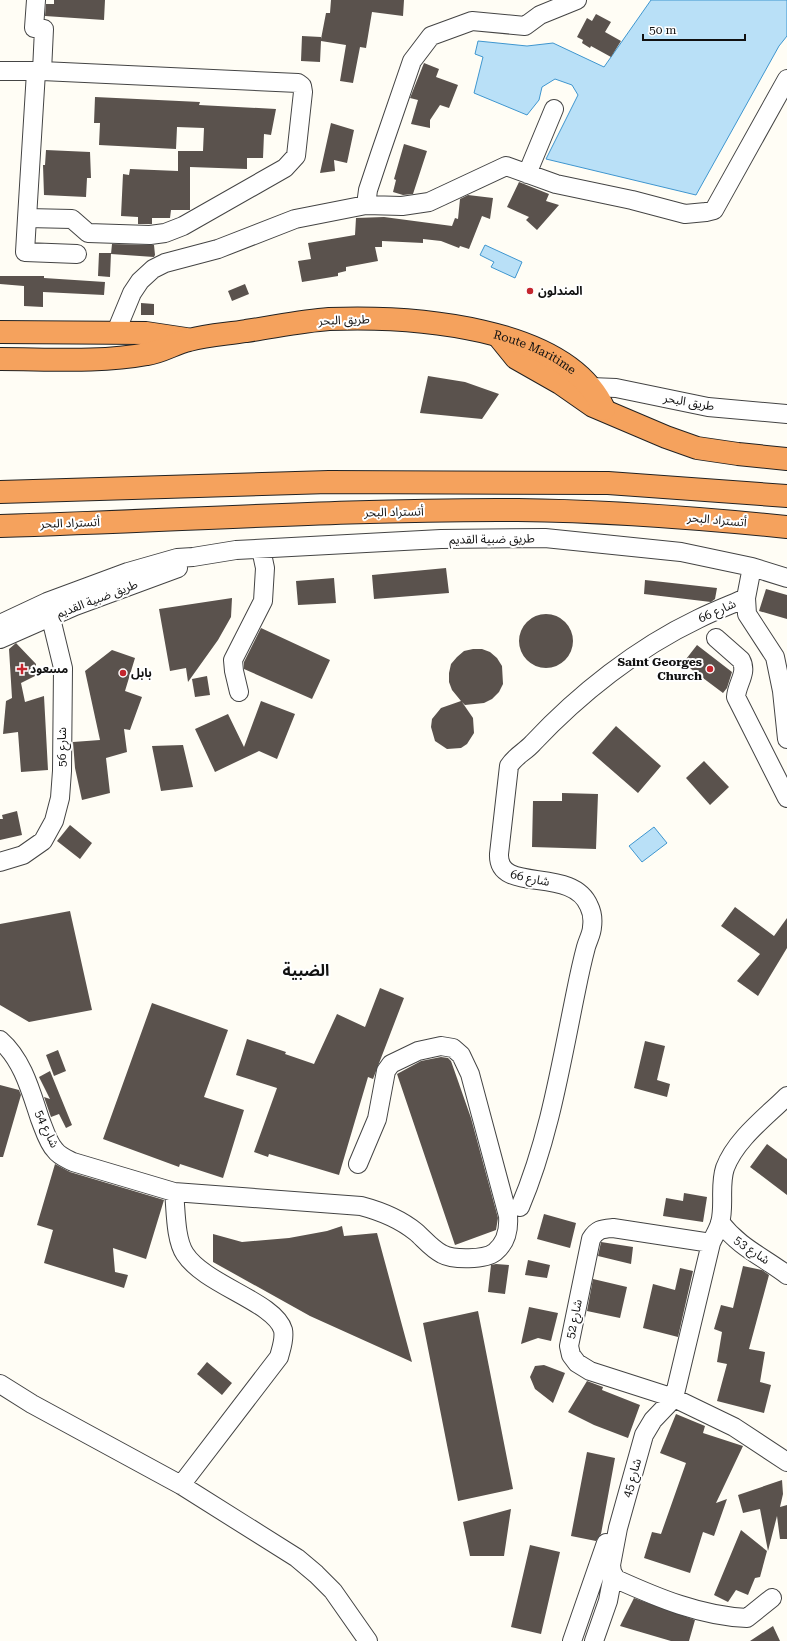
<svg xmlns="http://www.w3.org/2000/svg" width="787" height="1641" viewBox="0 0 787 1641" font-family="'Roboto Serif','Noto Sans Arabic',serif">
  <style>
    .water { fill: #b9e0f7; stroke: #3f96cf }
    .building { fill: #5a524d }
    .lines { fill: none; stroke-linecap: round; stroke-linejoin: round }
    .minor-casing { stroke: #444; stroke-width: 20 }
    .highway-casing { stroke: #222; stroke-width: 24 }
    .minor { stroke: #fff; stroke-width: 18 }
    .highway { stroke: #f5a25d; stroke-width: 22 }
    .poi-dot { fill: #c4262e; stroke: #fff; stroke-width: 1.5 }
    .labels { text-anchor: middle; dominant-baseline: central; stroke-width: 4; stroke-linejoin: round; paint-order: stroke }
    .poi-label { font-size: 12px; font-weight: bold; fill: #111; stroke: #fff; text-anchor: start }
    .street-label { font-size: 12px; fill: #111; stroke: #fff }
    .district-label { font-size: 16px; font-weight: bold; fill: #111; stroke: #fff }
  </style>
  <rect width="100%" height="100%" fill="#fffdf5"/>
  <path class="water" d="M 651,0 L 787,0 L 787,36 L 779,46 L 696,195 L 546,159 L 578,95 L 572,85 L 555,79 L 542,87 L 539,100 L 527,115 L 474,93 L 483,57 L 475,54 L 478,41 L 527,46 L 553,43 L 604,67 Z
    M 485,245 L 522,262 L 515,278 L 491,267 L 494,262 L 480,255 Z
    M 654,827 L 667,843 L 642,862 L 629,846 Z"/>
  <path class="building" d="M 54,0 L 105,0 L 104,20 L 45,16 L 46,4 L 54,4 Z
    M 331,0 L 404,0 L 403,16 L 372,12 L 366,48 L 360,47 L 353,83 L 340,81 L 346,45 L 321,41 L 320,62 L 301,61 L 302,36 L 321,37 L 321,39 L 326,13 L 330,13 Z
    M 596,14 L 611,22 L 605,32 L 621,41 L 611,57 L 591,46 L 590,48 L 582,43 L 583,40 L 577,37 L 587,18 L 592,21 Z
    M 424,63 L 439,69 L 436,77 L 458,85 L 449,108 L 440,105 L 430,120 L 430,128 L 411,124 L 418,100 L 410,98 Z
    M 95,97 L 200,102 L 199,105 L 276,109 L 271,135 L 264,134 L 263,158 L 247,158 L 247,169 L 190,167 L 190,210 L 171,210 L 170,218 L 152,218 L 152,224 L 138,224 L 138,217 L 121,216 L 123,174 L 129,175 L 130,169 L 178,171 L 178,151 L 203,151 L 204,128 L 177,127 L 176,149 L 99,145 L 100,123 L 94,123 Z
    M 331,123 L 354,130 L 347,163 L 334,160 L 335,171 L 320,173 Z
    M 404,144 L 427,151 L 413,194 L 403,195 L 393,192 L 396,180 L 394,179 Z
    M 46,150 L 90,152 L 91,178 L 87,178 L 86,197 L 44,195 L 43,165 L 45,165 Z
    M 519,182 L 549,194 L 546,201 L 559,205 L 537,230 L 526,220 L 529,217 L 507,207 Z
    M 468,195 L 493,198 L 490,219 L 482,216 L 469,249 L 460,246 L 459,248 L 441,241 L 423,239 L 423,243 L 382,241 L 382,247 L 375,247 L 378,261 L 346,267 L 346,271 L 338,273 L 338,276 L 302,282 L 298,261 L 311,259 L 308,243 L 355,235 L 356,218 L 384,217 L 452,226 L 455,218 L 458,219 L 460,199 Z
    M 112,244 L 154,245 L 155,255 L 154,257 L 111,254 Z
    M 99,253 L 111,253 L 110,277 L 98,276 Z
    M 0,276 L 44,276 L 44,278 L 105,282 L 104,295 L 43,292 L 43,307 L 24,306 L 24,286 L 0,284 Z
    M 245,284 L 249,294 L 232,301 L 228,291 Z
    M 141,303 L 154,304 L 154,315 L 141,315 Z
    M 428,376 L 465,382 L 499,394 L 482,419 L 420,413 Z
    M 446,568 L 449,593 L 374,599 L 372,575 Z
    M 334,578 L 336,603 L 298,605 L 296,581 Z
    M 645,580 L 717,588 L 715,599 L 711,602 L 644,594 Z
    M 766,589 L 787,595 L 787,619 L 759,611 Z
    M 232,598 L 231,617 L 218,640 L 188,682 L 186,668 L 170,671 L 159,609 Z
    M519 641a27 27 0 1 1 54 0a27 27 0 1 1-54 0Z
    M 261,628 L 330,660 L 312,699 L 244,669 L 244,662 Z
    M 16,643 L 36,664 L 35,676 L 21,683 L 25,702 L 44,696 L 48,770 L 21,772 L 18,732 L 3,734 L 6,701 L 12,698 L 9,649 Z
    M 697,645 L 732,672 L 727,688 L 723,693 L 683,663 Z
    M 473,649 L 482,649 L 490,652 L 497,658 L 502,666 L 503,684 L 499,692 L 492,699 L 484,703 L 465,705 L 462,702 L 473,718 L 474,733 L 467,744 L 461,748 L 447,749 L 435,741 L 431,727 L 432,719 L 441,708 L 461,701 L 452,690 L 449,682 L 449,673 L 451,664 L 457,657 L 464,651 Z
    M 112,650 L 135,658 L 125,691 L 142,697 L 130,730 L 124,729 L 127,752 L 106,758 L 110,793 L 82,800 L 75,768 L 73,742 L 100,740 L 85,671 Z
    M 207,676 L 210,695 L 195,697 L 192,679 Z
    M 261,701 L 295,714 L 277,759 L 259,751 L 215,772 L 195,729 L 228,714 L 244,747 Z
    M 616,726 L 661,766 L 638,793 L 592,753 Z
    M 183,745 L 193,787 L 161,791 L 152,746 Z
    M 704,761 L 729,787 L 710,805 L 686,778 Z
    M 562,793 L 598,794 L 596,849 L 532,847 L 533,801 L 562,801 Z
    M 17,811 L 22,835 L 0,840 L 0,819 L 3,819 L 2,815 Z
    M 70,825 L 92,843 L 80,859 L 57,841 Z
    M 735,907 L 774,936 L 787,918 L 787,948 L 758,996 L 737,981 L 760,954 L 721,926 Z
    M 70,911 L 92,1010 L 29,1022 L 0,1005 L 0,924 Z
    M 380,988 L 404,998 L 373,1079 L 368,1077 L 339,1175 L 269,1154 L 268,1157 L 254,1152 L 277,1088 L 236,1075 L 247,1039 L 286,1052 L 285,1054 L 314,1064 L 337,1014 L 365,1027 Z
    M 152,1003 L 228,1030 L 204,1097 L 244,1110 L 223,1178 L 180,1164 L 179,1167 L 103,1139 Z
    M 645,1041 L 665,1046 L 657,1080 L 670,1084 L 667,1097 L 634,1088 Z
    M 58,1050 L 66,1071 L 54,1076 L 46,1055 Z
    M 441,1057 L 448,1058 L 451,1061 L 471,1118 L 498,1218 L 496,1230 L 455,1245 L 397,1074 L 421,1061 Z
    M 50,1071 L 72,1125 L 66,1128 L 59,1114 L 51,1117 L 44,1097 L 50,1099 L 39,1077 Z
    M 0,1085 L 19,1090 L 21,1095 L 3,1157 L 0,1157 Z
    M 767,1144 L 787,1159 L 787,1195 L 750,1167 Z
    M 55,1164 L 70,1172 L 164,1200 L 146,1259 L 113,1248 L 115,1272 L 128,1275 L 124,1288 L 44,1263 L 53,1230 L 37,1225 Z
    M 684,1193 L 707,1197 L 703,1222 L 663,1216 L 666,1198 L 683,1201 Z
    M 544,1214 L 576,1223 L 570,1248 L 537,1239 Z
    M 342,1226 L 344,1236 L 377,1233 L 412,1362 L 310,1316 L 213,1262 L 213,1234 L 242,1242 L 289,1238 L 327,1231 Z
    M 601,1242 L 633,1247 L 631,1264 L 598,1256 Z
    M 528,1260 L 550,1265 L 547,1278 L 525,1275 Z
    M 496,1264 L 509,1265 L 505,1294 L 488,1292 L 491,1265 Z
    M 743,1266 L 762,1270 L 769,1275 L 749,1349 L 765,1352 L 760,1382 L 771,1385 L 764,1413 L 717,1401 L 727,1364 L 717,1362 L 722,1332 L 714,1329 L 721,1305 L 733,1308 Z
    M 680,1268 L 693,1271 L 678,1337 L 643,1328 L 653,1284 L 675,1290 Z
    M 593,1279 L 627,1287 L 620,1318 L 587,1311 Z
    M 529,1307 L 558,1313 L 551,1341 L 538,1338 L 521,1344 Z
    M 478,1311 L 513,1489 L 458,1501 L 423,1323 Z
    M 207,1362 L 232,1383 L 222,1395 L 197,1374 Z
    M 544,1365 L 565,1373 L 553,1403 L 535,1389 L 530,1377 L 535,1366 Z
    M 587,1381 L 603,1387 L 602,1390 L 640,1405 L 628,1438 L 594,1425 L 568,1412 Z
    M 676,1414 L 705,1426 L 703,1433 L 743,1446 L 716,1503 L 727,1499 L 714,1536 L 703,1532 L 690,1573 L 644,1558 L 652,1532 L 661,1534 L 686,1463 L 660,1453 Z
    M 587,1452 L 615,1458 L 601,1534 L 596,1541 L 571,1536 Z
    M 782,1480 L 783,1494 L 780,1507 L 787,1505 L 787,1539 L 780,1539 L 777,1516 L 768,1551 L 760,1509 L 743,1513 L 738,1495 Z
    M 511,1509 L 504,1556 L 470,1556 L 463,1522 Z
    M 741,1530 L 767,1551 L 760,1577 L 755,1578 L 748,1595 L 736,1590 L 728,1602 L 714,1595 Z
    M 530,1545 L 560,1552 L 541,1634 L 511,1627 Z
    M 634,1598 L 695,1620 L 689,1641 L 671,1641 L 620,1626 Z
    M 773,1626 L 780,1641 L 750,1641 Z"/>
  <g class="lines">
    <g class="minor-casing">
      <path id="minor" d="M 36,0 L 34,28 L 44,29 L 42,71
        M 0,71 L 42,71 L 298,83 L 302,86 L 303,92 L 296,156 L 285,168 L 183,226 L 165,233 L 150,235 L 88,233 L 72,219 L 27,218 L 36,72
        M 527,174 L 554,109
        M 366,205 L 368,190 L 380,154 L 412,61 L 431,36 L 472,21 L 525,26 L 540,15 L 577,0
        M 27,218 L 25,252 L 77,254
        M 115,334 L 132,293 L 140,281 L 153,269 L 165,263 L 218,249 L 295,219 L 366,205 L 402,206 L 429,202 L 506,166 L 556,184 L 632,200 L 685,214 L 706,212 L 714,210 L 787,79
        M 581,395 L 591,387 L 616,388 L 708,407 L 787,414
        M 752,567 L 746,598 L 747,614 L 775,657 L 782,691 L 787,739
        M 0,624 L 47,602 L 128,572 L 177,558 L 193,557 L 236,550 L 441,539 L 545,538 L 681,552 L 752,567 L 787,578
        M 716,638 L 741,660 C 748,673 737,683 736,697 L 787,798
        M 0,639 L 75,606 L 178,568
        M 239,692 L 234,671 L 233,660 L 263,601 L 265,568 L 261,549
        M 0,862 L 23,855 L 43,841 L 54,821 L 60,798 L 62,771 L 63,668 L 47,602
        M 0,1040 C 23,1060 31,1092 40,1119 C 44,1129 48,1143 55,1150 C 59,1156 67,1159 73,1162 L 174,1192 L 361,1206 C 380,1211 400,1219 416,1232 C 424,1239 432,1249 442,1254 C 453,1260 485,1260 495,1252 C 506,1243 509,1229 508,1216 L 470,1074 L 461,1055 L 453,1048 L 441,1046 L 418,1051 L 391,1064 L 386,1071 L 377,1119 L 358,1164
        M 174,1192 C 176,1209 175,1239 185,1254 C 205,1285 275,1302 283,1330 C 285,1339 281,1349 279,1357 L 181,1485
        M 520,1207 C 549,1139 561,1064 576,991 C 579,976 582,962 586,947 C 588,940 592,933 592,927 C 593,920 592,912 589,906 C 572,865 497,895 499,854 L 509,766 C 515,756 525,752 533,743 C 579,694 637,648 698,619 C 714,611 730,605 746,598
        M 720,1222 C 740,1248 762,1256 787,1275
        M 711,1243 L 613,1228 C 602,1229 597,1229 591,1239 L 569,1346 L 571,1355 L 577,1363 L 590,1371 L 674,1398 L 734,1427 L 787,1462
        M 0,1384 L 32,1404 L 181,1485 L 297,1558 L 316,1574 L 333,1591 L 368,1641
        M 772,1598 L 747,1618 C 701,1616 658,1598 616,1579 L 612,1572 L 611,1565 L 618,1528 L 644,1435 L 653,1420 L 674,1398 L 711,1243 C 714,1236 718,1230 720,1223 C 725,1206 719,1186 725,1168 C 736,1139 766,1117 787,1096
        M 572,1641 L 606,1543
        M 594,1641 L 608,1601 L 613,1575"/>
    </g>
    <g class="highway-casing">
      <g id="highway">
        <path d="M 0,332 L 146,333 L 186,339"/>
        <path d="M 499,337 L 516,358 L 560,383 L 593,406 L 666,437 L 697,448 L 738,454 L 787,459"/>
        <path id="s1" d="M 0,359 C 48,359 99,363 147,354 C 162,352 175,343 189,340 C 208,335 228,334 246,331 C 274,327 302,321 329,319 C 409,316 566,325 604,409"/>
        <path d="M 0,492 L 329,482 L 608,483 L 787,496"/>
        <path d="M 0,526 C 173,521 345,509 518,510 C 608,511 698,518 787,527"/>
      </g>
    </g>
    <use href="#minor" class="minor"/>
    <use href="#highway" class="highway"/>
  </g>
  <g class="poi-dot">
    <circle cx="530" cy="291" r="4"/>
    <path d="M20 663h4v4h4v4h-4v4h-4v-4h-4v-4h4z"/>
    <circle cx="710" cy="669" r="4"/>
    <circle cx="123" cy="673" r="4"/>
  </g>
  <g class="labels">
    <g class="poi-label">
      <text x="538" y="291">المندلون</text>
      <text x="702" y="662" text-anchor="end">Saint Georges<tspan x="702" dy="14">Church</tspan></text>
      <text x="30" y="669">مسعود</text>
      <text x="131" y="673">بابل</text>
    </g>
    <g class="street-label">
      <text transform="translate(344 320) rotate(-2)">طريق البحر</text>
      <text stroke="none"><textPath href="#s1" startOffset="544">Route Maritime</textPath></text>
      <text transform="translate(689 402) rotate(10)">طريق البحر</text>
      <text transform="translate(394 512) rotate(-1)">أتستراد البحر</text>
      <text transform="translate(717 520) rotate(5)">أتستراد البحر</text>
      <text transform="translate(70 523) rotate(-2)">أتستراد البحر</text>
      <text transform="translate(492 539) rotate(-1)">طريق ضبية القديم</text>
      <text transform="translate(97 599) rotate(-21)">طريق ضبية القديم</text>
      <text transform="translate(717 611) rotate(-24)">شارع 66</text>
      <text transform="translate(62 747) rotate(-90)">شارع 56</text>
      <text transform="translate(530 878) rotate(12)">شارع 66</text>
      <text transform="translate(47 1129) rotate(65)">شارع 54</text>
      <text transform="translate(752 1250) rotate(35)">شارع 53</text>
      <text transform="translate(574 1319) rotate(-78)">شارع 52</text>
      <text transform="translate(632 1478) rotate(-74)">شارع 45</text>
    </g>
    <g class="district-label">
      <text x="306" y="970">الضبية</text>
    </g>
  </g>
  <path d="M643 34v6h102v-6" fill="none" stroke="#111111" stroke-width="2"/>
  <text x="649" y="34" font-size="12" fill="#111111" stroke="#ffffff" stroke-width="3" paint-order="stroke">50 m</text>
</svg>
